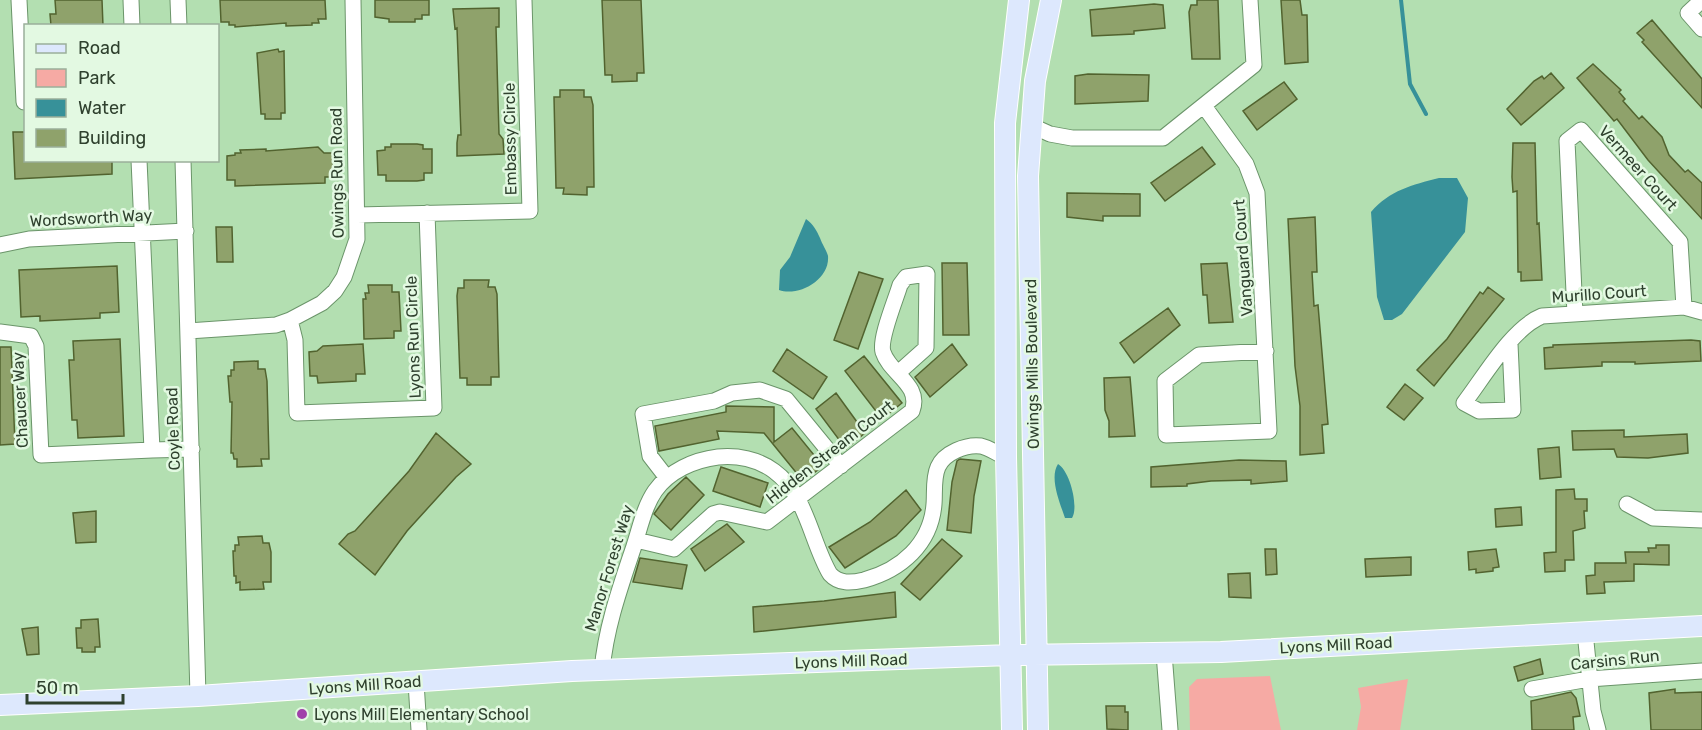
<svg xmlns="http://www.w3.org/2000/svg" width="1702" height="730" viewBox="0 0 1702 730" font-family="Rubik,sans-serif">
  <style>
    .green { fill: #f6aaa4 }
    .water { fill: #379199 }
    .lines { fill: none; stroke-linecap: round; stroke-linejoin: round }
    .stream { stroke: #379199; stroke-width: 4 }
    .building { fill: #8fa26b; stroke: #52632f; stroke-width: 1.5 }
    .minor-casing { stroke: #6b956a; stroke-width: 17 }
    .major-casing { stroke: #fff; stroke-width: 22 }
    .minor { stroke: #fff; stroke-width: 15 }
    .major { stroke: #dde8fd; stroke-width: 20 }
    .poi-dot { fill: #a041aa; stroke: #e3f9e2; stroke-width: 2 }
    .labels { text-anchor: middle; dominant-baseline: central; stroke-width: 5; stroke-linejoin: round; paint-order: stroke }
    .street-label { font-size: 16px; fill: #2f412e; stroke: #e3f9e2 }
    .poi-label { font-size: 16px; fill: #2f412e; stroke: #e3f9e2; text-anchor: start }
  </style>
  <rect width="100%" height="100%" fill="#b3dfb1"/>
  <path class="green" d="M 1270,676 L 1281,730 L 1190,730 L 1189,687 L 1197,679 Z
    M 1408,679 L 1400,730 L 1357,730 L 1361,707 L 1358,688 Z"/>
  <path class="water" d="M 1439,178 L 1457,178 L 1468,198 L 1465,232 L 1402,314 L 1392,320 L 1384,320 L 1377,297 L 1371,212 C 1390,190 1412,185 1439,178 Z
    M 806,219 C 813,224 817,231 820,238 C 822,244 827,251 828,256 C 830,280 798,297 779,290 L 780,270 L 790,257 Z
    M 1058,464 C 1070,471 1079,507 1072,518 L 1065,518 C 1060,503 1049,478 1058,464 Z"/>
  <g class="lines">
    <path class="stream" d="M 1401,0 L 1410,84 L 1426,114"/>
  </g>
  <path class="building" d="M 55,0 L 102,0 L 103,26 L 51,26 L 50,14 L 56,14 Z
    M 220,0 L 325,0 L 326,19 L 318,19 L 319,23 L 312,23 L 312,25 L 286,26 L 286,23 L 235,27 L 235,25 L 229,25 L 229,22 L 221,22 Z
    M 375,0 L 429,0 L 429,15 L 422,15 L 422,19 L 415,19 L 415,22 L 389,22 L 389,19 L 375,17 Z
    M 602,0 L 641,0 L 644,73 L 637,73 L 637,81 L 612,82 L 612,75 L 605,75 Z
    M 1197,0 L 1218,0 L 1220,59 L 1192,59 L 1189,12 L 1191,5 L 1197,5 Z
    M 1281,0 L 1300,0 L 1302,15 L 1307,15 L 1308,62 L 1285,64 Z
    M 1154,4 L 1163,5 L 1165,28 L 1134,31 L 1134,34 L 1092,36 L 1090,10 Z
    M 499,8 L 499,27 L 496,27 L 498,100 L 499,134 L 503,139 L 504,154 L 457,156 L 457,143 L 458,135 L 461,135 L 457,28 L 455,29 L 453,9 Z
    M 1652,20 L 1702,79 L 1702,108 L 1642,42 L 1644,40 L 1637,33 Z
    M 278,49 L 279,52 L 284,51 L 285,113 L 281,113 L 281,119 L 265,119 L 265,114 L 261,114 L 257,53 Z
    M 1593,64 L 1621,90 L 1619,92 L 1625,99 L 1623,101 L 1639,119 L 1642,116 L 1662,137 L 1669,155 L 1685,172 L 1688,170 L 1702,183 L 1702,219 L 1648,160 L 1617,119 L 1614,121 L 1577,78 Z
    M 1551,73 L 1564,88 L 1521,125 L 1507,109 L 1534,81 L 1542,76 L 1544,79 Z
    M 1088,74 L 1149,75 L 1148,101 L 1075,104 L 1075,76 Z
    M 1284,82 L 1297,99 L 1257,130 L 1243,111 Z
    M 560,90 L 584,90 L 584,97 L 591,97 L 593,105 L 594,187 L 587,187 L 587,195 L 563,194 L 564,188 L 556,188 L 554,97 L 560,97 Z
    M 13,132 L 26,132 L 26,160 L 112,160 L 112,174 L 15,179 Z
    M 1513,143 L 1535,143 L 1537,224 L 1539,223 L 1542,280 L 1521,281 L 1521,272 L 1518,272 L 1517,191 L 1513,192 L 1512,177 Z
    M 391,144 L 417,144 L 423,145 L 423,149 L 432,149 L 432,173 L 424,173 L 424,180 L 417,181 L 386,181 L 386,175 L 378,175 L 377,151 L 385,150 L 385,147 L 391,147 Z
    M 318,147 L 324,153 L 333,153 L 333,177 L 325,177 L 325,183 L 235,186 L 235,180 L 227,180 L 227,156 L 235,155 L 235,153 L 241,153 L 240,150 L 266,149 L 266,151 Z
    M 1202,147 L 1215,164 L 1165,201 L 1151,183 Z
    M 1067,193 L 1140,194 L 1140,216 L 1103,216 L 1103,221 L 1067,217 Z
    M 1315,217 L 1317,272 L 1312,272 L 1314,306 L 1318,305 L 1328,424 L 1322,425 L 1324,453 L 1300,455 L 1300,406 L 1295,366 L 1288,219 Z
    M 216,227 L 232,227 L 233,262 L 217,262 Z
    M 942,263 L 967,263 L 969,335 L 943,335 Z
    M 1227,263 L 1233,322 L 1209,323 L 1207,295 L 1203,295 L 1201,264 Z
    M 117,266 L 119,312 L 100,313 L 100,318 L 40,321 L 40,316 L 21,317 L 19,270 Z
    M 859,272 L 883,279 L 858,349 L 834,340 Z
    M 464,280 L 489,280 L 488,287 L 495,287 L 497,294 L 499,377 L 491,377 L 491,385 L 467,385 L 467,378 L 460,378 L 457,296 L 458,288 L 464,288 Z
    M 368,285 L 392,285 L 392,292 L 399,292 L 401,331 L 394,331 L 394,338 L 364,339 L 363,299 L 366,299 L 365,293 L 369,293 Z
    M 1488,287 L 1504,299 L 1434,386 L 1417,370 L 1447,339 L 1480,292 L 1483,294 Z
    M 1168,308 L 1180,325 L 1134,363 L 1120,343 Z
    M 120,339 L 124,436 L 78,438 L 77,420 L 72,420 L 69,360 L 74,360 L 73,341 Z
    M 1691,340 L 1700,341 L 1701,361 L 1635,364 L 1635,362 L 1602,362 L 1602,366 L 1545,369 L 1544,348 L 1553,347 L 1553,345 Z
    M 363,344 L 365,374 L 356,374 L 356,381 L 318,383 L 317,376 L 310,376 L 309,352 L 317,351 L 323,346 Z
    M 952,344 L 967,365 L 930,397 L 915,377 Z
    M 0,347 L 11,347 L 15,444 L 0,445 Z
    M 787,349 L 827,377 L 813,399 L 773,371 Z
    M 864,356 L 902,403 L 882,419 L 845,371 Z
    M 258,361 L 258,369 L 265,369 L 267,381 L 269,459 L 261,459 L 262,466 L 237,467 L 237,459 L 234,459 L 233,453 L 231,453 L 232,402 L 230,402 L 228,376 L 231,376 L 231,370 L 234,370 L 234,362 Z
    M 1130,377 L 1135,436 L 1109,437 L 1109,421 L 1105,410 L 1104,378 Z
    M 1405,384 L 1423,398 L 1404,420 L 1387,407 Z
    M 836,393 L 865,433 L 846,449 L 816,409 Z
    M 726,406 L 774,407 L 774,442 L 792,428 L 823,466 L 803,481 L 764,433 L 717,431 L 719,439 L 659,451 L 655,426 L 726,412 Z
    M 1624,430 L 1624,437 L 1687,434 L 1688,453 L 1648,458 L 1617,457 L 1614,449 L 1573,450 L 1572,431 Z
    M 436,433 L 471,464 L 456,477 L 407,531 L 375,575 L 339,544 L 348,534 L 355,531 L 409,471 Z
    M 1559,447 L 1561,477 L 1540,479 L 1538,449 Z
    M 960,459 L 981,461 L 974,496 L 971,533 L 947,530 L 952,482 L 957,461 Z
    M 1239,460 L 1286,461 L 1287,481 L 1251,484 L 1251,480 L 1211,481 L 1187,484 L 1187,486 L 1151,487 L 1151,467 Z
    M 721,467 L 768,483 L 760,507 L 713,491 Z
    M 686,477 L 704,495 L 671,530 L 654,514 L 668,494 Z
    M 1574,489 L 1575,499 L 1587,499 L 1587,511 L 1584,511 L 1585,528 L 1573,531 L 1574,560 L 1565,560 L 1565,571 L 1545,572 L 1544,553 L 1556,552 L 1556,490 Z
    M 906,490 L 921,510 L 896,536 L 845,568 L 829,547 L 870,522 Z
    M 1521,507 L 1522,525 L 1496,527 L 1495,509 Z
    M 96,511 L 96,542 L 76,543 L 73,513 Z
    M 727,524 L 744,542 L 705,571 L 691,549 Z
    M 262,536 L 263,543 L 269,543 L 271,552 L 271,582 L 263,582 L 264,589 L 240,590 L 240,582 L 236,583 L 236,576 L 234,576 L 233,551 L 235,551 L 235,545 L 239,545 L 238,537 Z
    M 942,539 L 962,556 L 920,600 L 901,584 Z
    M 1656,545 L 1669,545 L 1669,565 L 1634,564 L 1634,581 L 1604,582 L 1605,593 L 1587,594 L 1586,576 L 1595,575 L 1595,563 L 1626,563 L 1625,552 L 1649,552 L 1648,548 L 1656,548 Z
    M 1265,549 L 1276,549 L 1277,574 L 1266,575 Z
    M 1496,549 L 1499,567 L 1493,568 L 1493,571 L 1476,573 L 1476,569 L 1469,570 L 1468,552 Z
    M 1411,557 L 1411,575 L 1366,577 L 1365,559 Z
    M 640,558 L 687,565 L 682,589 L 633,582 Z
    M 1250,573 L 1251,598 L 1229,597 L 1228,574 Z
    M 895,592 L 896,617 L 754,632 L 753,607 L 824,601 Z
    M 98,619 L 100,647 L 95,647 L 95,652 L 82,652 L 82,648 L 77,648 L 76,628 L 81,628 L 81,620 Z
    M 38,627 L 39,654 L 27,655 L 22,629 Z
    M 1540,659 L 1543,674 L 1518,681 L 1514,667 Z
    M 1675,689 L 1675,693 L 1702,692 L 1702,730 L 1651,730 L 1649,693 Z
    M 1571,692 L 1576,698 L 1580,716 L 1573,717 L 1574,730 L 1532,730 L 1531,701 Z
    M 1106,706 L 1125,706 L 1125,712 L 1128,712 L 1128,730 L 1107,729 Z"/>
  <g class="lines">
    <g class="minor-casing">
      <path id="minor" d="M 19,0 L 24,102
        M 131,0 L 132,26
        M 178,0 L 179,26
        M 1702,0 L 1688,13 L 1702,29
        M 1204,106 L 1246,164 L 1257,193 L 1269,431 L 1166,435 L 1165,381 L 1199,355 L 1266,351
        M 1030,125 L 1050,134 L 1072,138 L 1163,138 L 1254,65 L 1250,0
        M 183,160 L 198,696
        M 357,215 L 530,211 L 524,0
        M 0,245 L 29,239 L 186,231
        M 1575,314 L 1567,141 L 1581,130 L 1680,242 L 1684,307
        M 290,320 L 295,340 L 297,413 L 434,408 L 427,213
        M 188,331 L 276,325 L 290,320 L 322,303 L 335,291 L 344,277 L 357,239 L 353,0
        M 0,332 L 31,336 L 36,346 L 41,455 L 152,450 L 139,160
        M 1510,344 L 1513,410 L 1479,411 L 1464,403 C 1484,377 1512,328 1542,316 L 1684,307 L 1702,312
        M 152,450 L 192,449
        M 667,478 L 650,456 L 643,414 L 714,401 L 732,393 L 760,390 L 786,399 L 841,466
        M 1627,504 L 1653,518 L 1702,520
        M 636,540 L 674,549 L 713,514 L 720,512 L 767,522 L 912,411 C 922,385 890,374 883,352 C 879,339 896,299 900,285 L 906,277 L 927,274 L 926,348 L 898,373
        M 1585,632 L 1593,711 L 1598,730
        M 1164,653 L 1170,730
        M 602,670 C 606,627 620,588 634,546 C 640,528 644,507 655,491 C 669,471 694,460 718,457 C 737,455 758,459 774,471 C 807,495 811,542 830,574 C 839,584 851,583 864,580 C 901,570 931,544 934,504 C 935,493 933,478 938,467 C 944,453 966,444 981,446 C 990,448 997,454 1006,457
        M 416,682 L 419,730
        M 1532,689 L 1589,679 L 1702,671"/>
    </g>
    <g class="major-casing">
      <path id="major" d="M 0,705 L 198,696 L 572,671 L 1010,655 L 1221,652 L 1702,626
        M 1012,730 L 1006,457 L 1005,123 L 1019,0
        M 1038,730 L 1028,176 L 1035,81 L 1051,0"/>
    </g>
    <use href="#minor" class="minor"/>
    <use href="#major" class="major"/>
  </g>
  <circle class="poi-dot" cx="302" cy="714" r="6"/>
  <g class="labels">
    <g class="street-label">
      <text transform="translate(510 139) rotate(-91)">Embassy Circle</text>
      <text transform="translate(1638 168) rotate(48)">Vermeer Court</text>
      <text transform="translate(337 173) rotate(-91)">Owings Run Road</text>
      <text transform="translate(91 218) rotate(-3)">Wordsworth Way</text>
      <text transform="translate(1243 258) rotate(-94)">Vanguard Court</text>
      <text transform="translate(1599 294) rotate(-4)">Murillo Court</text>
      <text transform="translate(413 337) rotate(-92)">Lyons Run Circle</text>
      <text transform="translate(1032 364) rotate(-91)">Owings Mills Boulevard</text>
      <text transform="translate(20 400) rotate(-93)">Chaucer Way</text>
      <text transform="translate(173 429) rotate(-92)">Coyle Road</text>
      <text transform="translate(830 452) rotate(-38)">Hidden Stream Court</text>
      <text transform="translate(609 568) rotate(-73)">Manor Forest Way</text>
      <text transform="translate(1336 645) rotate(-3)">Lyons Mill Road</text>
      <text transform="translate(1615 660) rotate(-6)">Carsins Run</text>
      <text transform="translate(851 661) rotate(-2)">Lyons Mill Road</text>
      <text transform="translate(365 685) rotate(-4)">Lyons Mill Road</text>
    </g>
    <g class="poi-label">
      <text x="314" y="714">Lyons Mill Elementary School</text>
    </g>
  </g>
  <rect x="24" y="24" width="195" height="138" fill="#e3f9e2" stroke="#9baf9a" stroke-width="1.5"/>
  <rect x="36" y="44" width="30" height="9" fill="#dde8fd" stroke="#9baf9a" stroke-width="1.5"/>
  <text x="78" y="54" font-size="18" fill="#2f412e">Road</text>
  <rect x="36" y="69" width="30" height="18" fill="#f6aaa4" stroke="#9baf9a" stroke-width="1.5"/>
  <text x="78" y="84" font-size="18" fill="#2f412e">Park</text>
  <rect x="36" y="99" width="30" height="18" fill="#379199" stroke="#9baf9a" stroke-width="1.5"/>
  <text x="78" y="114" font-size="18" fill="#2f412e">Water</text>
  <rect x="36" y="129" width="30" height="18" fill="#8fa26b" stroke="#9baf9a" stroke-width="1.5"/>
  <text x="78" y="144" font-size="18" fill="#2f412e">Building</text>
  <path d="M27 694v9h96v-9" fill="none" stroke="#2f412e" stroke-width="3"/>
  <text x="36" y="694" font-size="18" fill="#2f412e" stroke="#e3f9e2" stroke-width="4.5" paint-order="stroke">50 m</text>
</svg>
